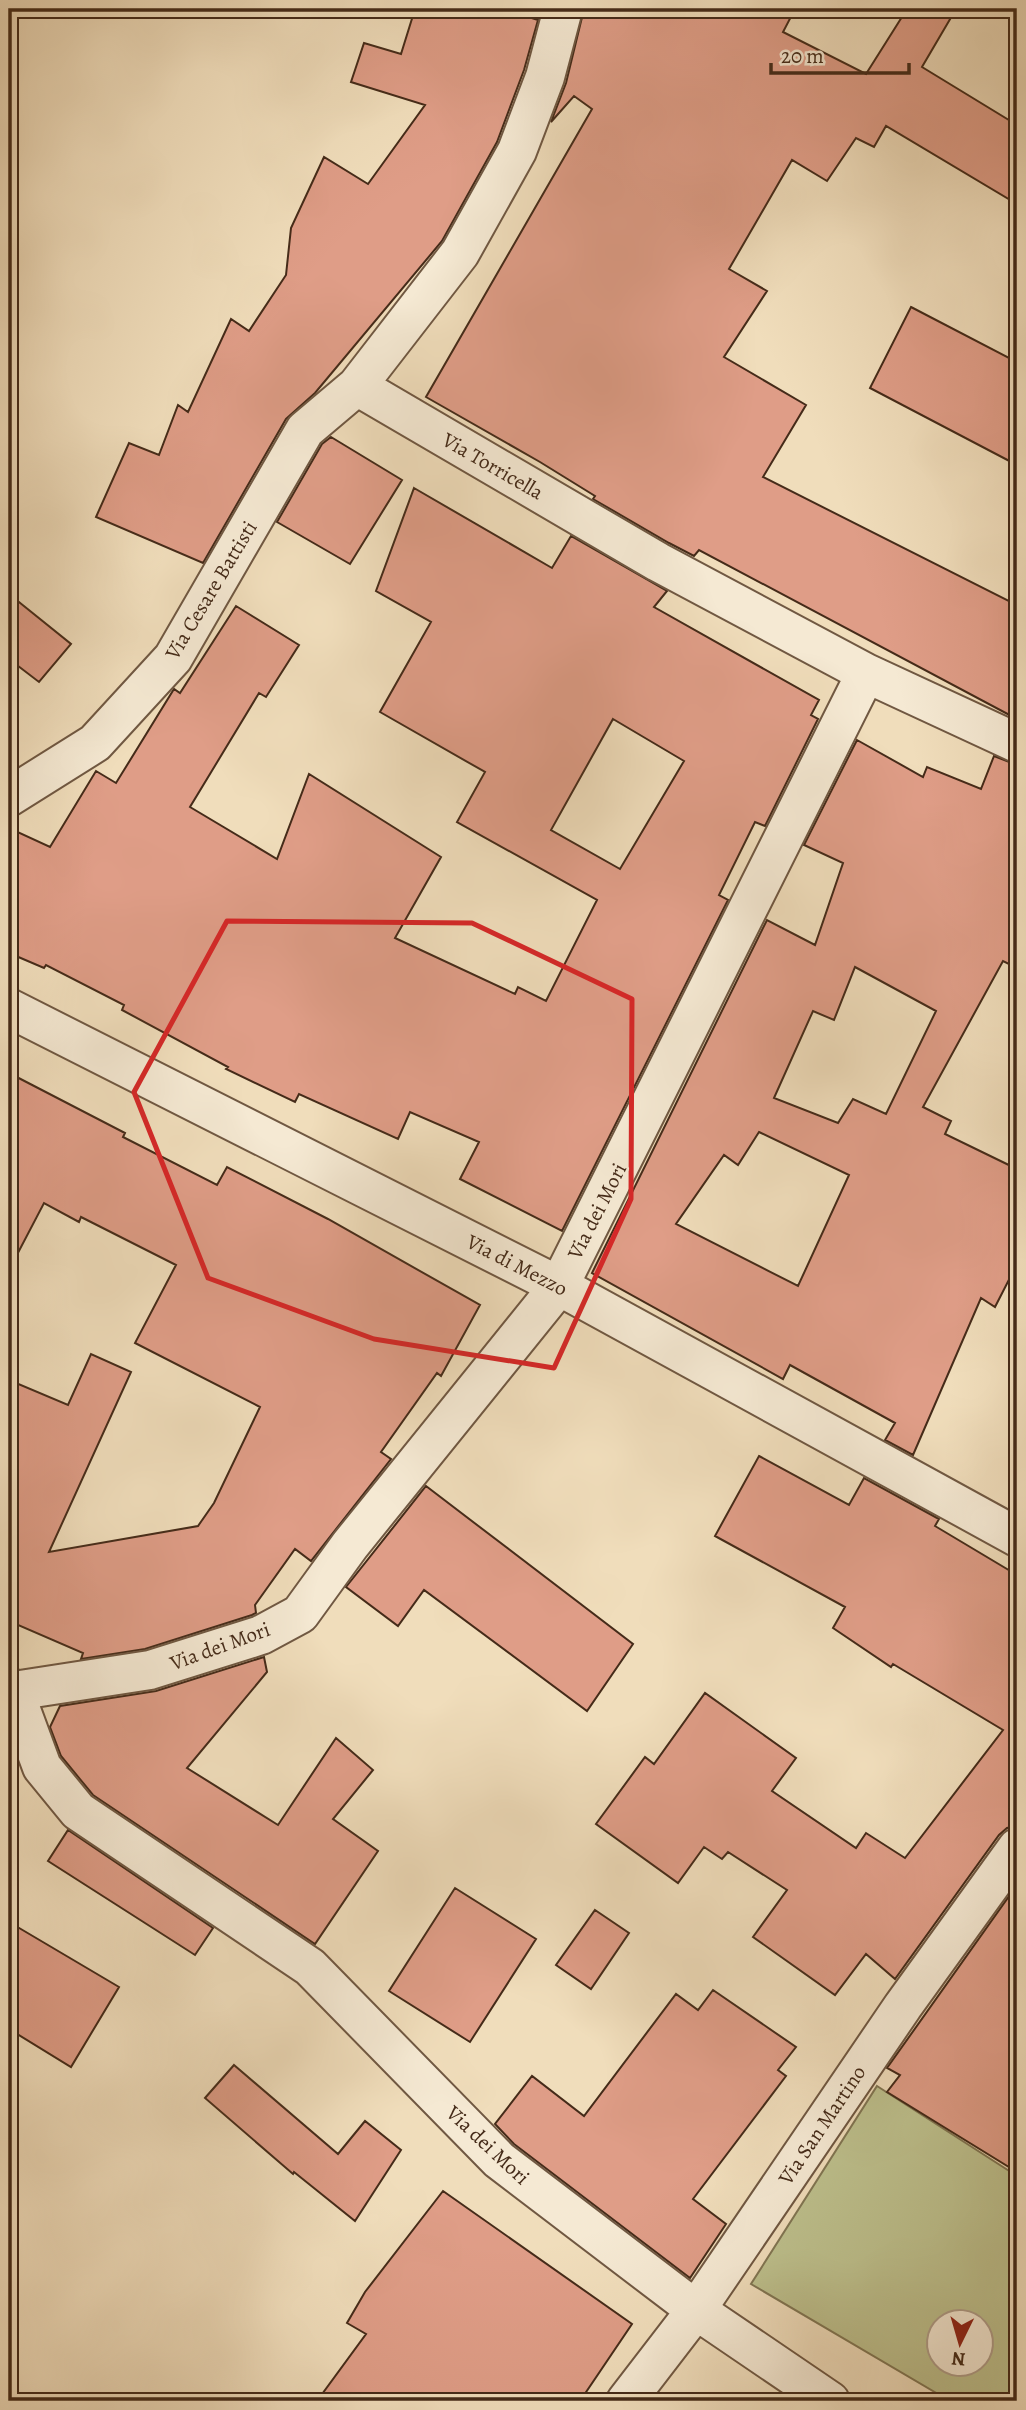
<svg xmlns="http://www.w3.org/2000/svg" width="1026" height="2410" viewBox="0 0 1026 2410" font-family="Alegreya,serif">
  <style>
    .green { fill: #bdc08d; stroke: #817653; stroke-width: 2; fill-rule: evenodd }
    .building { fill: #df9d87; stroke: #452b19; stroke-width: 2; fill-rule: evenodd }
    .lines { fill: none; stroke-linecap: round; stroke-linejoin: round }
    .street-casing { stroke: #705842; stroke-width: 42 }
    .street { stroke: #f5e9d3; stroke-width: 38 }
    .marked { fill: none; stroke: #d62828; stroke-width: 5; stroke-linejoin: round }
    .labels { text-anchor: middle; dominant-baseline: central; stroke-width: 5; stroke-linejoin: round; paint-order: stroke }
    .street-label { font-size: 21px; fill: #452b19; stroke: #f5e9d3 }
  </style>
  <rect width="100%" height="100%" fill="#f0ddbb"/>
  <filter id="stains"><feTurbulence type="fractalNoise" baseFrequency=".00286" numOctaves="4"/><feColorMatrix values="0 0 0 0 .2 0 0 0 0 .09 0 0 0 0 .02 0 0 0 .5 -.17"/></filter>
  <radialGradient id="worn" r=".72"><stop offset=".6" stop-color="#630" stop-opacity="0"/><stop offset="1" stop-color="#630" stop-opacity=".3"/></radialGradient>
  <path class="green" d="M 877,2086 L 1017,2176 L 1017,2401 L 950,2401 L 751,2284 ZM 939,2322 L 981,2322 L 981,2364 L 939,2364 Z"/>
  <path class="building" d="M 415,9 L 503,9 L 538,20 L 524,70 L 497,142 L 442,241 L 315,393 L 286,419 L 203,563 L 96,517 L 129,443 L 159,455 L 178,405 L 188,412 L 231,319 L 249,331 L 286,275 L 291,228 L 324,157 L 368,184 L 425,105 L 351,82 L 364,43 L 401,54 Z
    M 584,9 L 795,9 L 783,32 L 866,74 L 907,9 L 956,9 L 922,67 L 1017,125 L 1017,204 L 886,126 L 874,147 L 856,138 L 827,181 L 792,160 L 729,269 L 767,291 L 724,357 L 806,405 L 763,477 L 1017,605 L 1017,719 L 699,550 L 694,556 L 669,543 L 593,499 L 595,496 L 540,462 L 426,397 L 592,109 L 574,96 L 551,122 L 566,83 Z
    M 911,307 L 1017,362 L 1017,465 L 870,388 Z
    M 331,437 L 402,480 L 350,564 L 277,522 L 322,444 Z
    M 414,488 L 552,568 L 571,536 L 667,591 L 654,607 L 819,700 L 811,715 L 818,719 L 765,826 L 755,822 L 719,895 L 728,900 L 562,1231 L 460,1179 L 479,1142 L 410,1112 L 398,1139 L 299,1094 L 295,1102 L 226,1069 L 228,1067 L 122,1010 L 124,1005 L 46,965 L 44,968 L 9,953 L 9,828 L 50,847 L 96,771 L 116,783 L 174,689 L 180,693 L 236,606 L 299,645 L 266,697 L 259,693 L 190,807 L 277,859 L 309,774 L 441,857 L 395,938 L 515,994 L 518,987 L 546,1001 L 597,900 L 457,822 L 485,772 L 380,712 L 431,622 L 376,591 ZM 613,719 L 684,761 L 620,869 L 551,830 Z
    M 9,594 L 71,644 L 39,682 L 9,659 Z
    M 857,740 L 923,777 L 927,767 L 981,789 L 994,756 L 1017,765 L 1017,968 L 1003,961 L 923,1107 L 951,1121 L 945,1134 L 1017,1169 L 1017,1264 L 995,1307 L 981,1298 L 913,1455 L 885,1440 L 895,1423 L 790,1365 L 783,1379 L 592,1273 L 767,920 L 815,945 L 843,863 L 804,845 ZM 855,967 L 936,1011 L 886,1114 L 853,1099 L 838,1123 L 774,1098 L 813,1011 L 834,1020 ZM 759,1132 L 849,1175 L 798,1286 L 676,1224 L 724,1155 L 738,1165 Z
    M 9,1073 L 125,1133 L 123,1137 L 217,1185 L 227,1167 L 328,1219 L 480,1305 L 441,1376 L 437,1373 L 381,1452 L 391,1459 L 311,1561 L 295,1549 L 255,1605 L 256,1613 L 252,1615 L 145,1649 L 81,1659 L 83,1653 L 16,1624 L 9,1640 L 9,1380 L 68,1405 L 91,1354 L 131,1372 L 49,1552 L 198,1526 L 214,1503 L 260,1407 L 135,1343 L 176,1265 L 81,1217 L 79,1222 L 44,1203 L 9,1270 Z
    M 759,1456 L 849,1505 L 864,1478 L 939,1519 L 935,1526 L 1017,1575 L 1017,1826 L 1007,1828 L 999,1835 L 895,1979 L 866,1954 L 835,1995 L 753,1937 L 787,1890 L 728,1852 L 722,1859 L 704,1847 L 678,1883 L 596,1824 L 645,1757 L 654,1764 L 705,1693 L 796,1758 L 772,1791 L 856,1848 L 866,1833 L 905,1858 L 1003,1730 L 893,1664 L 891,1667 L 833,1628 L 845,1607 L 715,1536 Z
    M 426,1486 L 633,1644 L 587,1711 L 424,1590 L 398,1626 L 346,1587 Z
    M 264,1657 L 267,1672 L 187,1768 L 278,1825 L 336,1738 L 373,1770 L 333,1819 L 378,1851 L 315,1944 L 93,1795 L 61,1756 L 50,1727 L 60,1706 L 156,1691 Z
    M 68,1830 L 213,1928 L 195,1955 L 48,1861 Z
    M 1017,1885 L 1017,2172 L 887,2092 L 900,2075 L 887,2068 Z
    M 455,1888 L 536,1939 L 470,2042 L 389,1991 Z
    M 595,1910 L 629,1933 L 591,1989 L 556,1965 Z
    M 9,1922 L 119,1987 L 71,2067 L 9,2029 Z
    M 713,1990 L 796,2047 L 778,2070 L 786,2076 L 693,2199 L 726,2224 L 690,2278 L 514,2144 L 495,2124 L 532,2076 L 584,2116 L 676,1994 L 698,2010 Z
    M 234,2065 L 338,2154 L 365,2121 L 401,2150 L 355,2221 L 294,2172 L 293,2174 L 205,2098 Z
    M 443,2191 L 632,2324 L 580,2401 L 317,2401 L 366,2334 L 347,2323 L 365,2292 Z"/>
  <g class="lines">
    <g class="street-casing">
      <path id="street" d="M 357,386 L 658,562 L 866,673 L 1017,743
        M 9,797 L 95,743 L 173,658 L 305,430 L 357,386 L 460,253 L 517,151 L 545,77 L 563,9
        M 9,1008 L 559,1286 L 1017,1537
        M 9,1687 L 14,1691 L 42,1767 L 78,1811 L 310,1967 L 499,2160 L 696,2310 L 830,2401
        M 14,1691 L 150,1670 L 261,1635 L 300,1614 L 350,1545 L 559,1286 L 866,673
        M 626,2401 L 696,2310 L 903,2006 L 1017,1848"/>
    </g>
    <use href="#street" class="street"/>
  </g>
  <path class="marked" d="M 227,921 L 472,923 L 632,999 L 631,1199 L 554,1368 L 374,1339 L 208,1278 L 134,1092 Z"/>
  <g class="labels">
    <g class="street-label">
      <text transform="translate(493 466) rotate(30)">Via Torricella</text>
      <text transform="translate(211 590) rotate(-59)">Via Cesare Battisti</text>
      <text transform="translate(597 1211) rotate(-63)">Via dei Mori</text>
      <text transform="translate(517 1265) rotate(27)">Via di Mezzo</text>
      <text transform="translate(220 1646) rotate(-20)">Via dei Mori</text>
      <text transform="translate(822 2125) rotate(-56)">Via San Martino</text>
      <text transform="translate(488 2145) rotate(43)">Via dei Mori</text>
    </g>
  </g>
  <rect width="1026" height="2410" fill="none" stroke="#f0ddbb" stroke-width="35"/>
  <rect x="10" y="10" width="1005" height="2389" fill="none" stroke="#452b19" stroke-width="3.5"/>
  <rect x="18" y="18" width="991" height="2375" fill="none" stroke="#452b19" stroke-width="2"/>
  <g transform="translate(960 2343) rotate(185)"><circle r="33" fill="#f5e9d3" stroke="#af9d89" stroke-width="2"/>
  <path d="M0-5L12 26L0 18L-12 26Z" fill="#8f2418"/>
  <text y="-10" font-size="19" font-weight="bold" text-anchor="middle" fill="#452b19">N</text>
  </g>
  <path d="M771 63v10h138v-10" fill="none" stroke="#452b19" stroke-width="3.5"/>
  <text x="781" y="63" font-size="21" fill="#452b19" stroke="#f5e9d3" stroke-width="5" paint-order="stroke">20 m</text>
  <rect width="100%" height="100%" filter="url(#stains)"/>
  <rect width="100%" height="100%" fill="url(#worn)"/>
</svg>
